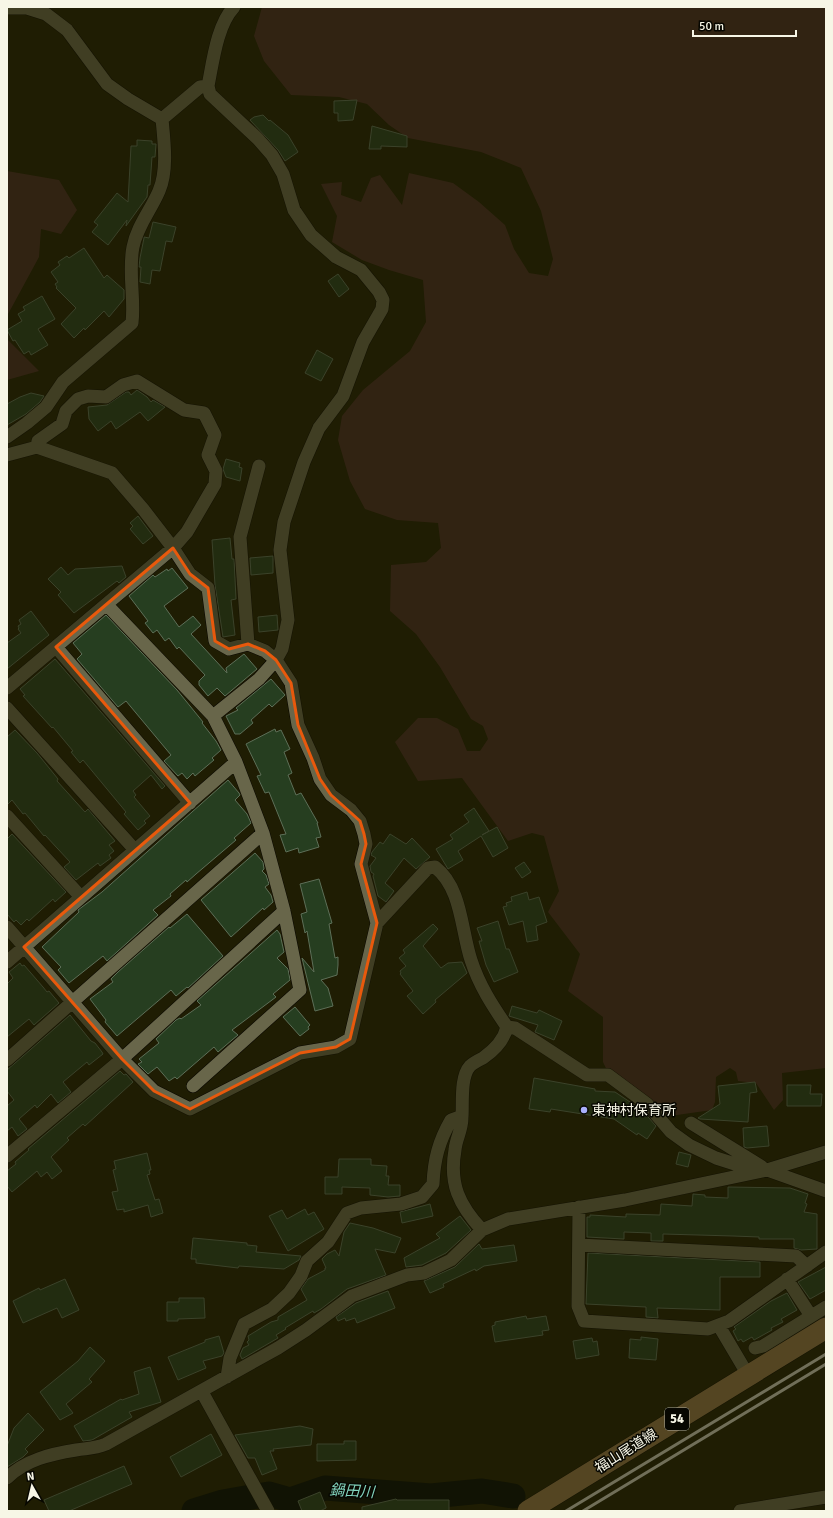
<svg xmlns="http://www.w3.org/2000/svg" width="833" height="1518" viewBox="0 0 833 1518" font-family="Signika,'Noto Sans JP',sans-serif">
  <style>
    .green { fill: #482b24 }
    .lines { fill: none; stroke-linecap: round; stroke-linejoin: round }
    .river { stroke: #000805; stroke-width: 25 }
    .building { fill: #263e20; stroke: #5d6f58 }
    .minor-casing { stroke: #090700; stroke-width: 14 }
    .primary-casing { stroke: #090700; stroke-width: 22 }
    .minor { stroke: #68664a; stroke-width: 13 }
    .primary { stroke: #967748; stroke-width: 21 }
    .rail { stroke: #d2d1bf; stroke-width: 3 }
    .marked { fill: none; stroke: #e8590c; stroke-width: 3; stroke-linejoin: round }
    .poi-dot { fill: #a9b0fc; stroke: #070701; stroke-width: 1.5 }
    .labels { text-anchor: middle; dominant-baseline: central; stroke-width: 3; stroke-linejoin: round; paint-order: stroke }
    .shield { fill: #070701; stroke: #afaea1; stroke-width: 1 }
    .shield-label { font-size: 13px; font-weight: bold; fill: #f7f6e6 }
    .poi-label { font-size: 14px; fill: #f7f6e6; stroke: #070701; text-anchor: start }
    .street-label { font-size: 14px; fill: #f7f6e6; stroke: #070701 }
    .water-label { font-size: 15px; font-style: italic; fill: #83d5be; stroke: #070701 }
  </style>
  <rect width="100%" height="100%" fill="#1f1d03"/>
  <path class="green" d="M 262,7 L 826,7 L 826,1068 L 782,1073 L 783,1100 L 774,1110 L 756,1083 L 738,1081 L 736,1072 L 730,1068 L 716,1077 L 715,1102 L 712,1110 L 663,1117 L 613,1083 L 603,1062 L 603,1017 L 568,991 L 580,954 L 548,912 L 559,891 L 544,836 L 532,833 L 508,841 L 462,778 L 418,781 L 395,742 L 418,718 L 437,718 L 458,729 L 467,751 L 480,751 L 488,739 L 483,726 L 471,719 L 440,667 L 416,634 L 390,611 L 391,565 L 426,562 L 441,548 L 438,523 L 397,520 L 365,509 L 350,481 L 338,440 L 342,416 L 363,390 L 410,351 L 426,322 L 423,280 L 389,270 L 362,260 L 332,242 L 337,216 L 321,184 L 342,182 L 341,195 L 361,202 L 371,178 L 380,175 L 402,205 L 409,173 L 453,183 L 479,202 L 505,225 L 514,249 L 529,273 L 548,276 L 553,259 L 541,211 L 521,168 L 481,152 L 408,138 L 389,125 L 367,104 L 339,97 L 291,95 L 264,61 L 254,36 Z
    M 7,171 L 59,180 L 77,210 L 61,234 L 41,229 L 39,257 L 7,316 Z
    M 7,339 L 39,371 L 7,380 Z"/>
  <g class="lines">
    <path class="river" d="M 194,1511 L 223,1502 L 269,1494 L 290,1500 L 325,1488 L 431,1496 L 482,1491 L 513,1496"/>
  </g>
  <path class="building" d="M 357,100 L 353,120 L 338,121 L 338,113 L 334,113 L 334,101 Z
    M 263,115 L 269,121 L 270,120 L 288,135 L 298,152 L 285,161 L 278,150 L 250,120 L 254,117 Z
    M 372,126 L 407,136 L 407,147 L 381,146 L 381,149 L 369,149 Z
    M 137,140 L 152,141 L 152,144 L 156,144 L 155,157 L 152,157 L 150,185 L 148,185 L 147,197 L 126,226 L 127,220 L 108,245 L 92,232 L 98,225 L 94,222 L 117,193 L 128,202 L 131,146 L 137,146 Z
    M 153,222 L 176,227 L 172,242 L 166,241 L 160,271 L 152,270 L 150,284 L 140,282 L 141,267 L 139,267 L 140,258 L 144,238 L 144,237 L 149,238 Z
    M 84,248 L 104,278 L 107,275 L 124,290 L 124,299 L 109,317 L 104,311 L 85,330 L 84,328 L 74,338 L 61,324 L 76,308 L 56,288 L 57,287 L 55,284 L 58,282 L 51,272 L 60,265 L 58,262 L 67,256 L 69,258 Z
    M 338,274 L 349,289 L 339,297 L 328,281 Z
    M 42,296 L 55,319 L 38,329 L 48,345 L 31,355 L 29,351 L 24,354 L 15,340 L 13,341 L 7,330 L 22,321 L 18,314 L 25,310 L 23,307 Z
    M 317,350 L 333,359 L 321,381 L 305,373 Z
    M 137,390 L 147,397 L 151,402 L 153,400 L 165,407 L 148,421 L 140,412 L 116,429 L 111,421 L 98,431 L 89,419 L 88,407 L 107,405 L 126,392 L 129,392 L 131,395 Z
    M 31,393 L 44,396 L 40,402 L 26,414 L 7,425 L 7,404 L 20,397 Z
    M 226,459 L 240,463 L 239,467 L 242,468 L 240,481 L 226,477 L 223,469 Z
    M 138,516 L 153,536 L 143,544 L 130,529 L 133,526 L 130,523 Z
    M 230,538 L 232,559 L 234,559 L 236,599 L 231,600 L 235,635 L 223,637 L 215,585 L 212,540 Z
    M 273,556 L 273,573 L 251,575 L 250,558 Z
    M 122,566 L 126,577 L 119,583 L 117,581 L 74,613 L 58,595 L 61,592 L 48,579 L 61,567 L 68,575 L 75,569 Z
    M 172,568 L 188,588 L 164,606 L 179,627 L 193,616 L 201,625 L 191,634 L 227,673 L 226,668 L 244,654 L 257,669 L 225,696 L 217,688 L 208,696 L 199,685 L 199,681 L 205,675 L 179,647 L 177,649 L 169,638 L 165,641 L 157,630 L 153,633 L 145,623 L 148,621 L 129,596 L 153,575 L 155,577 L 167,569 L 168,571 Z
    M 31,611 L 49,635 L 7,669 L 7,643 L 21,633 L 18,629 L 19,628 L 18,626 L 21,624 L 19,620 Z
    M 106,615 L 177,690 L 203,722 L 202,723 L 216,741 L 221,750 L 212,758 L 214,760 L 195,776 L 193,773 L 187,779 L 182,773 L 178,776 L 164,761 L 171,755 L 126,701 L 118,707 L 77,659 L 82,654 L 73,643 Z
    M 277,615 L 278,630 L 259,632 L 258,617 Z
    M 55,659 L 165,786 L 162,789 L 151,775 L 133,791 L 136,795 L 134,797 L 150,816 L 144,821 L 146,823 L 138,830 L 124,814 L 126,812 L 83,760 L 80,763 L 71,752 L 73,751 L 53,727 L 52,728 L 23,696 L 25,695 L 20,689 Z
    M 271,679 L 285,695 L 272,707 L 269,704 L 251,720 L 253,723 L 240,734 L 235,734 L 226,716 L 238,710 L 236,708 Z
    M 275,729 L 276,732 L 281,730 L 290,749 L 284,752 L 292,773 L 288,775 L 296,795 L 301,793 L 318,823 L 317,823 L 321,837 L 316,838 L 319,847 L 299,853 L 298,848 L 286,852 L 280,835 L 286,834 L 269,792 L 265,793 L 257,776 L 261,775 L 246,744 Z
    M 15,730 L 37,753 L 58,779 L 57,781 L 85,812 L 88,809 L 115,841 L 109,845 L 114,851 L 109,855 L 111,858 L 100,866 L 98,863 L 76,880 L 64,867 L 70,862 L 45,835 L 44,836 L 25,813 L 23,814 L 12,800 L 7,805 L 7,737 Z
    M 228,780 L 239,793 L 240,795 L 235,800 L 247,814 L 251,823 L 234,838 L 236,840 L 196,874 L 187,882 L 186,880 L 170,894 L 171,896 L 153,910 L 158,915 L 107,961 L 103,956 L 69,983 L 58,970 L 61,967 L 42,947 L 79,912 L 78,910 L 102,892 Z
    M 474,808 L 489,831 L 482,835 L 497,827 L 508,848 L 493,857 L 481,836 L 458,851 L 463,860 L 448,869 L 436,849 L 453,839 L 450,835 L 469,822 L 464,815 Z
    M 12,834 L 66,892 L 55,902 L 53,899 L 29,921 L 27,919 L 21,925 L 16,920 L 14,922 L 7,914 L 7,839 Z
    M 390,834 L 406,844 L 412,838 L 430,857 L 416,869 L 404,858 L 385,883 L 394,891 L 386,902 L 378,896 L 373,876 L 374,874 L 371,872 L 370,866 L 376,858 L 371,855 L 372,852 L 380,842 L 383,844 Z
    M 255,853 L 263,862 L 264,869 L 262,871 L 266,875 L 269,884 L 265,887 L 271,895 L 273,902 L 264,910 L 263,908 L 231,937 L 201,900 Z
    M 524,862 L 531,872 L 522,878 L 515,868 Z
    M 319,879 L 332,923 L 329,924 L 335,958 L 338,957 L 338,965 L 337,975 L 321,980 L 328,988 L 333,1006 L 315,1011 L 302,958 L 314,972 L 307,931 L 305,933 L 301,914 L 307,912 L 300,884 Z
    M 527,892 L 529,900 L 539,897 L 547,922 L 536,926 L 538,940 L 527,942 L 523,921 L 509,925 L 503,907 L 507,906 L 506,903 L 512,901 L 511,897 Z
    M 187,914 L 223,956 L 188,988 L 187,987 L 176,996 L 171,990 L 117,1036 L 105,1022 L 106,1020 L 90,999 L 113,982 L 111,979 L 118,972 L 169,927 L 170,928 Z
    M 498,921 L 506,949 L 509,949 L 518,972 L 494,982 L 486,965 L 479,941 L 482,941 L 477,928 Z
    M 433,924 L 438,929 L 423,946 L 441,968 L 448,963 L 462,962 L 467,973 L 435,1000 L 436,1002 L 423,1014 L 407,996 L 413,991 L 400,974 L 401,973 L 400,971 L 406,966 L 399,958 L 405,953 L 403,950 Z
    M 277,930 L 280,934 L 284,952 L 277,958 L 288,969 L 290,980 L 273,994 L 276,997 L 232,1030 L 238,1035 L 232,1040 L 218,1052 L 214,1047 L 177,1079 L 175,1077 L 169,1081 L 157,1067 L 148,1074 L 138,1064 L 142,1062 L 139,1059 L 159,1043 L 156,1039 L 176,1020 L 180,1018 L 181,1019 L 201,1005 L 197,1001 Z
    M 20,963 L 22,966 L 24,965 L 43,987 L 47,992 L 49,991 L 59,1003 L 34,1025 L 29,1019 L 7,1037 L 7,984 L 13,978 L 9,972 Z
    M 512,1006 L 537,1013 L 539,1010 L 562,1021 L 554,1040 L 535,1032 L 538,1025 L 509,1016 Z
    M 295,1007 L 310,1025 L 308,1027 L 309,1029 L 300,1036 L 283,1017 Z
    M 70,1015 L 91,1041 L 95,1043 L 102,1052 L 103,1054 L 89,1065 L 87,1062 L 63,1082 L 71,1092 L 58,1103 L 51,1094 L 37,1108 L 35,1105 L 19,1119 L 27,1129 L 18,1136 L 12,1127 L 7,1131 L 7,1106 L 14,1100 L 7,1091 L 7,1070 Z
    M 120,1071 L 124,1075 L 126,1074 L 133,1082 L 85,1126 L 83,1124 L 67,1138 L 69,1140 L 51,1157 L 62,1171 L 52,1179 L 47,1172 L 41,1177 L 37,1171 L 12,1192 L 7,1186 L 7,1171 L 16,1164 L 15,1162 L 29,1150 L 28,1149 Z
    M 534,1078 L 595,1089 L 595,1091 L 615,1092 L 642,1110 L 656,1126 L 647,1139 L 638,1133 L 637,1135 L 614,1119 L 551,1109 L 550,1112 L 529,1109 Z
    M 755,1082 L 757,1092 L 750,1093 L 748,1122 L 700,1119 L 698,1118 L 720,1104 L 718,1086 Z
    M 787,1085 L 811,1085 L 810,1094 L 822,1094 L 821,1106 L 787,1106 Z
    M 767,1126 L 769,1146 L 747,1148 L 744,1147 L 743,1128 Z
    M 679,1152 L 691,1155 L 688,1167 L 676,1164 Z
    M 147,1153 L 151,1170 L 149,1170 L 150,1174 L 147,1175 L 155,1200 L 159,1199 L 163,1213 L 151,1217 L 148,1205 L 124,1212 L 124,1209 L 117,1210 L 112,1192 L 118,1191 L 113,1170 L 116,1169 L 114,1161 Z
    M 339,1159 L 371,1159 L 371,1165 L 387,1166 L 386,1176 L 389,1176 L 388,1185 L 400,1185 L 400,1196 L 388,1197 L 370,1195 L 370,1188 L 342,1187 L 342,1194 L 325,1194 L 325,1177 L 338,1177 Z
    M 728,1187 L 790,1188 L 808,1194 L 805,1203 L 807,1204 L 804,1212 L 817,1214 L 817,1249 L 801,1250 L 794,1248 L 794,1239 L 759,1239 L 759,1237 L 733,1236 L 663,1234 L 663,1241 L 651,1241 L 651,1233 L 624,1232 L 624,1239 L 587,1237 L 587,1217 L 590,1217 L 590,1215 L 626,1217 L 626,1214 L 660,1215 L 661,1204 L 692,1206 L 693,1194 L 705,1195 L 705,1197 L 728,1198 Z
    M 430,1204 L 433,1216 L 402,1223 L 400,1212 Z
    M 305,1209 L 308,1215 L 314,1212 L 324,1229 L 288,1251 L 269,1216 L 282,1210 L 287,1219 Z
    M 460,1216 L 471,1230 L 446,1253 L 422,1265 L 406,1267 L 404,1258 L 440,1238 L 436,1234 Z
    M 350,1223 L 373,1228 L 401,1238 L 395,1253 L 375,1249 L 386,1275 L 347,1289 L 321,1309 L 314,1313 L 313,1311 L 285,1328 L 286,1329 L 276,1335 L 278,1338 L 242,1359 L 240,1355 L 243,1348 L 249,1345 L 247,1342 L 249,1340 L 248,1336 L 271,1322 L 278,1320 L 278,1317 L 307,1300 L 301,1289 L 308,1279 L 325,1270 L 325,1268 L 326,1268 L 322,1259 L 327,1254 L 335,1250 L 339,1256 L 344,1232 Z
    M 193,1238 L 247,1243 L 247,1245 L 257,1246 L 256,1252 L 301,1256 L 299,1260 L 284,1269 L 239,1266 L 238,1268 L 196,1263 L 196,1259 L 191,1259 Z
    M 479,1244 L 482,1249 L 514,1245 L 517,1261 L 484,1266 L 476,1271 L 475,1269 L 443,1284 L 444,1287 L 430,1293 L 424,1281 L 455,1267 Z
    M 588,1253 L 760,1262 L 760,1277 L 720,1277 L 720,1310 L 657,1308 L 658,1318 L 646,1317 L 646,1307 L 586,1304 Z
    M 826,1267 L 826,1290 L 810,1299 L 798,1282 Z
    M 65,1279 L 79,1310 L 62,1318 L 57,1308 L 23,1323 L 13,1301 L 39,1288 L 40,1290 Z
    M 388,1291 L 395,1308 L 357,1323 L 355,1318 L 346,1321 L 345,1318 L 338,1321 L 336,1317 L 356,1303 Z
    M 787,1293 L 797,1310 L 781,1319 L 783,1322 L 771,1328 L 772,1330 L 754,1340 L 752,1337 L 743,1342 L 741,1339 L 738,1341 L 733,1331 L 736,1329 L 734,1327 L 771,1301 Z
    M 179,1298 L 204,1298 L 205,1318 L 178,1319 L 178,1321 L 167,1321 L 167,1302 L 179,1302 Z
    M 526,1316 L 527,1319 L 546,1316 L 549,1330 L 542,1331 L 543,1335 L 495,1342 L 492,1326 L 495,1325 L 495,1322 Z
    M 219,1336 L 224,1353 L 222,1356 L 203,1361 L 206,1368 L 178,1380 L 168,1357 L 205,1342 L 205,1340 Z
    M 641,1337 L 658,1339 L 656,1360 L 629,1358 L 630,1339 L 641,1340 Z
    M 592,1338 L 593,1342 L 597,1341 L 599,1355 L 576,1359 L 573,1341 Z
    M 90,1347 L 105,1361 L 89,1379 L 92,1382 L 66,1404 L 73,1413 L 60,1420 L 40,1392 L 78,1361 Z
    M 150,1367 L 161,1402 L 129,1412 L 132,1417 L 92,1440 L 83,1441 L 74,1426 L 121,1399 L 122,1400 L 139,1394 L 134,1372 Z
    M 28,1413 L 44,1430 L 25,1449 L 28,1452 L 23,1457 L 7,1467 L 7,1446 L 14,1428 Z
    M 300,1426 L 313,1429 L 311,1445 L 273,1449 L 274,1451 L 270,1451 L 277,1469 L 262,1475 L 255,1458 L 248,1458 L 235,1435 Z
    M 211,1434 L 222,1455 L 181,1477 L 170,1457 Z
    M 344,1441 L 356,1441 L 356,1460 L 317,1461 L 317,1444 L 344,1444 Z
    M 124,1466 L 132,1484 L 69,1511 L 49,1511 L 44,1500 Z
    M 320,1492 L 326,1507 L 326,1508 L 320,1511 L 302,1511 L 298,1501 Z
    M 396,1499 L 397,1500 L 449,1500 L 449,1511 L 362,1511 L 362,1507 Z"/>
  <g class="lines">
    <g class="minor-casing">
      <path id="minor" d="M 7,8 L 27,8 L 46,14 L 67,30 L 107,84 L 128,99 L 162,119
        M 7,437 L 27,423 L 46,407 L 63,382 L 132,323 C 135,298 128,272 133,247 C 137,226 151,210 159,191 C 168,171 164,140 162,119 L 200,87 L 208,86
        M 7,455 L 37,447 L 112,473 L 143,509 L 173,548 L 190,574 L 208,588 L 215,641 L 229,649 L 248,644 L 265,651 L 276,660 L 291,683 L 298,725 L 313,758 L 320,779 L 331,795 L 351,810 L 360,821 L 364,834 L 366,844 L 361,864 L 377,923 L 350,1039 L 336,1047 L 300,1053 L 190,1109 L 154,1091 L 122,1059 L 7,927
        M 107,605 L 213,716 L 236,762 L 263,833 L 284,911 L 300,990 L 193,1086
        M 248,644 L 240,537 L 259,466
        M 56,647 L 190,803
        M 7,688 L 173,548 L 187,532 L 215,484 L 216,471 L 208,455 L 215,435 L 204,413 L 184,410 L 137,381 L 123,385 L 106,397 L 88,396 L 78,399 L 66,411 L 62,424 L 38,441 L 37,447
        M 7,708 L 135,850
        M 213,716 L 259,679 L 276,660 L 282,649 L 288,620 L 280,550 L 284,522 L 304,462 L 319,428 L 343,396 L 363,342 L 382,309 L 383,300 L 379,292 L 361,270 L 336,257 L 311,235 L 294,210 L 283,174 L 272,155 L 258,139 L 210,94 L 208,86 C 213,61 217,25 234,7
        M 7,816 L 81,897
        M 377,923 L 428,868 L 435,867 C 462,888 461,930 471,960 C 479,985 492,1005 507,1027 C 504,1040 493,1051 483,1058 C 479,1060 473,1063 470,1066 C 460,1077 463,1103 462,1117 C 462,1131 456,1138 455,1150 C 449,1184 459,1205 482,1230
        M 7,962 L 236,762
        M 507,1027 L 515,1028 L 587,1075 L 608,1075 L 647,1104 L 671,1132 L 689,1145 L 716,1158 L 738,1165 L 767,1170 L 826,1152
        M 7,1060 L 263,833
        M 691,1123 L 762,1167
        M 7,1156 L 122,1059 L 284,911
        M 579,1207 L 578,1306 L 584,1321 L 708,1329 L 729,1321 L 826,1252
        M 579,1245 L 796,1256 L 807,1266
        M 787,1279 L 811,1316
        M 719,1326 L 748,1375
        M 755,1348 L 763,1346 L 826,1307
        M 227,1377 L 230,1358 L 244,1324 L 272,1309 L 289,1293 L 301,1276 L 307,1261 L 328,1242 L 347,1213 L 361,1208 L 401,1204 L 422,1197 L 433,1184 C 434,1159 439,1141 451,1120 L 462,1116
        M 202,1392 L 268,1511
        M 7,1478 C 25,1460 51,1454 76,1450 C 88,1448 94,1449 106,1444 L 278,1348 L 306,1330 L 352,1296 L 407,1275 L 424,1273 L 451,1260 L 482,1230 L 508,1219 L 625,1200 L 767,1170 L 826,1191
        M 740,1511 L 826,1497"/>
    </g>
    <g class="primary-casing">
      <path id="primary" d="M 528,1511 L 826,1328"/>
    </g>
    <use href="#minor" class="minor"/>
    <use href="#primary" class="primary"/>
    <path class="rail" d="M 566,1511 L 826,1354
      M 583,1511 L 826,1364"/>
  </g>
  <path d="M0 0H833V1518H0ZM 173,548 L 190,574 L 208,588 L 215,641 L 229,649 L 248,644 L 265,651 L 276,660 L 291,683 L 298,725 L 320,779 L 331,795 L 360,821 L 364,834 L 366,844 L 361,864 L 377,923 L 350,1039 L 336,1047 L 300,1053 L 190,1109 L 154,1091 L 122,1059 L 24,947 L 190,803 L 56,647 Z" fill="#1f1d03" fill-opacity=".55" fill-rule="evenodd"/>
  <path class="marked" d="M 173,548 L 190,574 L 208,588 L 215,641 L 229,649 L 248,644 L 265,651 L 276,660 L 291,683 L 298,725 L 320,779 L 331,795 L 360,821 L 364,834 L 366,844 L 361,864 L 377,923 L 350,1039 L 336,1047 L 300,1053 L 190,1109 L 154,1091 L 122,1059 L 24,947 L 190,803 L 56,647 Z"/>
  <circle class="poi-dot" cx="584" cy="1110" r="4"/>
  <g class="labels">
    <rect class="shield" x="665" y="1408" width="24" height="22" rx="3"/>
    <g class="shield-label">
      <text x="677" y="1419">54</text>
    </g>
    <g class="poi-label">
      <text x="592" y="1110">東神村保育所</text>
    </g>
    <g class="street-label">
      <text transform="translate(626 1451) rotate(-32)">福山尾道線</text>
    </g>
    <g class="water-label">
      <text transform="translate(352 1491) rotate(3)">鍋田川</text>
    </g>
  </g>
  <rect width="833" height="1518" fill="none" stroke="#f7f6e6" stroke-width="16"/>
  <g transform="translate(32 1486) rotate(352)" stroke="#070701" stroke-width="3" paint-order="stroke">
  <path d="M0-3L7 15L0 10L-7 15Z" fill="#f7f6e6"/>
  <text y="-6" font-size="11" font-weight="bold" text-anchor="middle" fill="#f7f6e6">N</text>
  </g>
  <path d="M693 30v6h103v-6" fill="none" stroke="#f7f6e6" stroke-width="2"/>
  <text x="699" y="30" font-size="12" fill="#f7f6e6" stroke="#070701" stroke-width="3" paint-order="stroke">50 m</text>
</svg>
